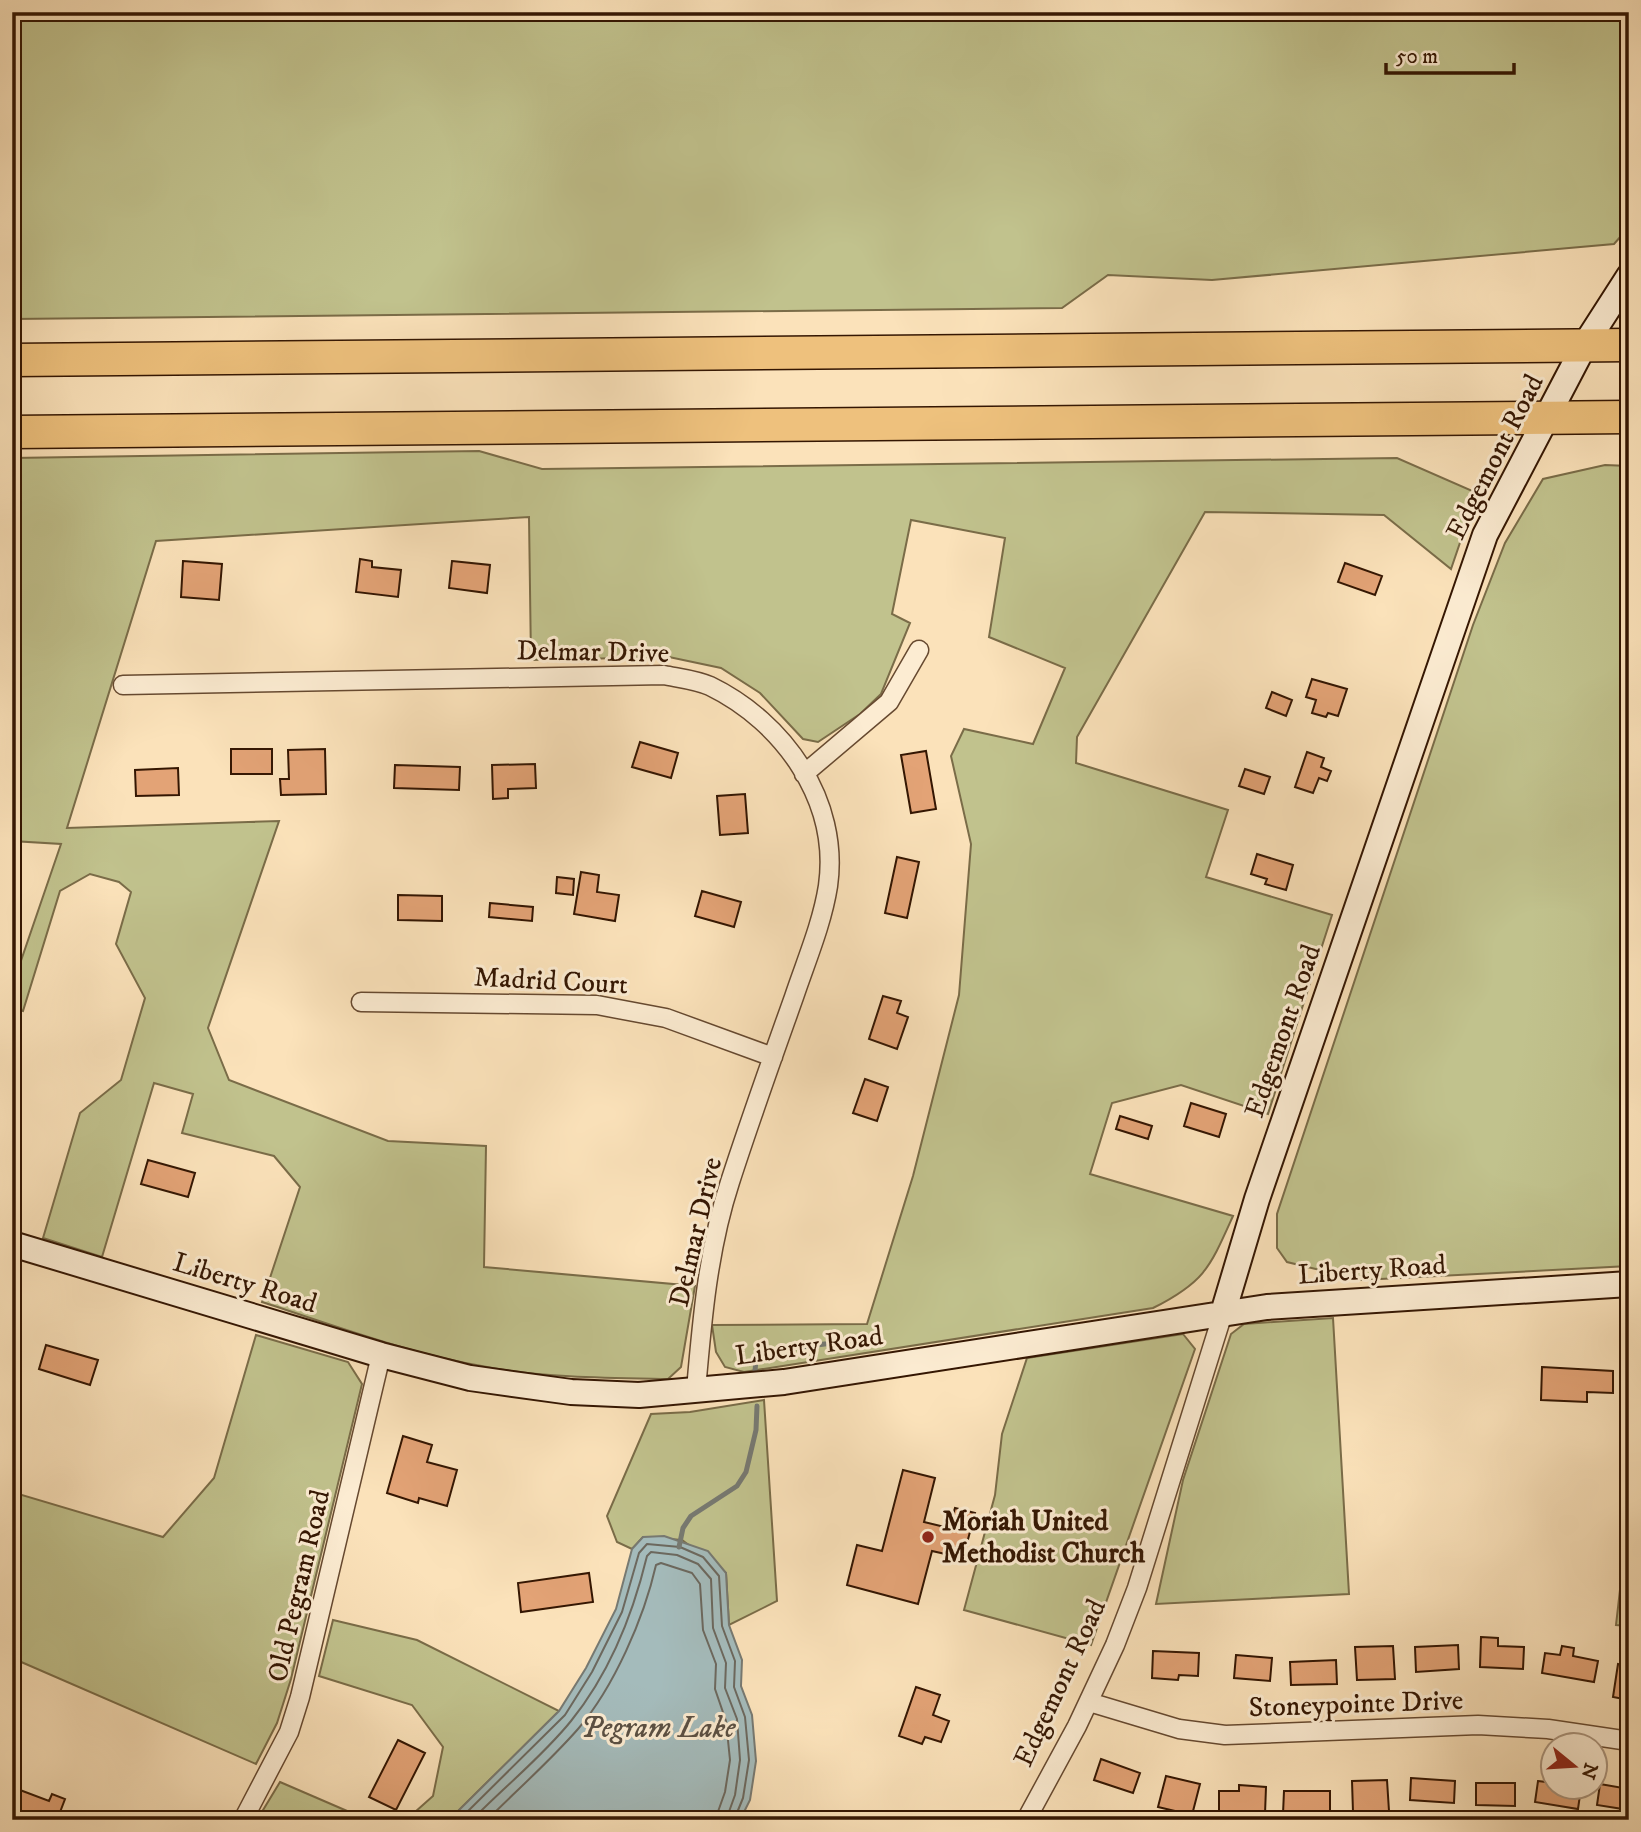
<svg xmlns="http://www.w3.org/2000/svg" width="1641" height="1832" viewBox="0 0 1641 1832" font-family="'IM FELL DW Pica',serif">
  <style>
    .green { fill: #c1c28d; stroke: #7a6c48; stroke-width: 2 }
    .water { fill: #a4bbbb; stroke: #777971; stroke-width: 2 }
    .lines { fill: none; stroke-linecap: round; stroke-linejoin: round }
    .shore { stroke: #6c685e; stroke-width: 2 }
    .stream { stroke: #777971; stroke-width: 5 }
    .building { fill: #e3a376; stroke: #341602; stroke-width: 2 }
    .street-casing { stroke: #664930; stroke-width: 21 }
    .secondary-casing { stroke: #341602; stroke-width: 28 }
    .highway-casing { stroke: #341602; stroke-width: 35 }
    .street { stroke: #fcecd2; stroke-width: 18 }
    .secondary { stroke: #fcecd2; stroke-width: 24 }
    .highway { stroke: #eec17d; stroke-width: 32 }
    .poi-dot { fill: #8f2418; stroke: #fcecd2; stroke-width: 2.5 }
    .labels { text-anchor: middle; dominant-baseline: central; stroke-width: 6; stroke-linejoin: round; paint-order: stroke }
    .street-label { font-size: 28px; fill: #341602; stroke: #fcecd2 }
    .poi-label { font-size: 28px; font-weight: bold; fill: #341602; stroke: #fcecd2; text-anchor: start }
    .water-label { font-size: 30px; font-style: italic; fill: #5b5043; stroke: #fcecd2 }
  </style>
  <rect width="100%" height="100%" fill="#fbe2ba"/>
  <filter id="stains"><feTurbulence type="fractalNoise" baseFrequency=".00286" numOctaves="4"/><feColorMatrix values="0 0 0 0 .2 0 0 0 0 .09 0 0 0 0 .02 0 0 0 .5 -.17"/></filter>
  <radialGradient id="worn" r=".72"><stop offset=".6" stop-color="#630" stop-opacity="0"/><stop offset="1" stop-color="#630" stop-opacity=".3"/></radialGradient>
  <path class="green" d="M 12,12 L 1629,12 L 1629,227 L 1614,244 L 1212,280 L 1108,275 L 1062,308 L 12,319 Z
    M 479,451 L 542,469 L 1397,458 L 1477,493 L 1451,569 L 1384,515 L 1205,512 L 1077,737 L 1076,763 L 1228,810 L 1206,877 L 1332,915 L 1268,1114 L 1181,1085 L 1112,1103 L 1090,1174 L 1233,1216 C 1210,1267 1205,1282 1153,1308 L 744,1372 L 725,1367 L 716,1352 L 712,1325 L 867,1324 L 913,1176 L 959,995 L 971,844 L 951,756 L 964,729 L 1033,744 L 1065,668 L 989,637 L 1005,538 L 911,520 L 892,614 L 910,623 L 881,694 L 860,714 L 818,742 L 803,739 L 760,693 L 721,668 L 669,657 L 531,660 L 529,517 L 156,541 L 67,828 L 279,821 L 208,1028 L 229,1080 L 388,1141 L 486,1146 L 484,1267 L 695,1286 L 681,1367 L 668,1379 C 608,1378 547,1378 487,1367 C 410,1354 336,1326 262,1302 L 300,1187 L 274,1156 L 182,1133 L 193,1094 L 154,1083 L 102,1257 L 43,1238 L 80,1113 L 121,1080 L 145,998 L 116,944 L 131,892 L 119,882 L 90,874 L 60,891 L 23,1011 L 12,1008 L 12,987 L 61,844 L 12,841 L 12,458 Z
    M 1605,465 L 1629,466 L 1629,1266 L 1361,1280 L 1287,1262 L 1277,1248 L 1277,1214 L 1473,625 L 1505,543 L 1543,479 Z
    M 1333,1318 L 1349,1594 L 1156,1604 L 1183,1480 L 1231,1334 L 1244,1324 Z
    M 1183,1334 L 1195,1349 L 1091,1645 L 964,1610 L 995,1495 L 1002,1434 L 1027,1358 Z
    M 256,1335 L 348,1362 L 362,1384 L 291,1679 L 277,1723 L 256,1764 L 12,1658 L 12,1492 L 163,1537 L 214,1478 Z
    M 764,1400 L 777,1601 L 729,1625 L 726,1573 L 682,1540 L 643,1537 L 632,1549 L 617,1542 L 607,1516 L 651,1414 L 690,1412 Z
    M 1629,1556 L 1629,1626 L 1616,1625 L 1621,1581 Z
    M 333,1620 L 417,1640 L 559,1711 L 449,1820 L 406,1820 L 433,1796 L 443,1747 L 412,1705 L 319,1676 Z
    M 280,1782 L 368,1820 L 257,1820 Z"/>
  <path class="water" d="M 664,1536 L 708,1551 L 726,1573 L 729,1625 L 742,1660 L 741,1686 L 752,1715 L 756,1761 L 750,1800 L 740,1820 L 449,1820 L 559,1711 L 586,1668 L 616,1609 L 632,1549 L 643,1537 Z"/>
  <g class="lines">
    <path class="shore" d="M 459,1820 L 565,1715 L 592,1672 L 622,1612 L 639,1553 L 647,1544 L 680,1547 L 703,1557 L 719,1576 L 722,1626 L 735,1661 L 734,1687 L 745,1717 L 749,1760 L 743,1798 L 734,1820
      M 472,1820 C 504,1787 542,1757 571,1721 C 609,1674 633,1614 647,1556 L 651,1552 L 677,1555 L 698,1564 L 711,1579 L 713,1628 L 726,1663 L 725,1688 L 737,1719 L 740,1760 L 735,1795 L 726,1820
      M 487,1820 C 517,1790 550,1761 578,1729 C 614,1687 644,1618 656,1565 L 661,1563 L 692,1573 L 700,1584 L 703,1630 L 716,1664 L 715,1689 L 726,1721 L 730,1760 L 725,1792 L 715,1820"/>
    <path class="stream" d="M 755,1371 L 756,1360 L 763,1352 L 863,1339
      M 679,1547 L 683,1528 L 691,1516 L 737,1486 L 746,1472 L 756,1430 L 757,1406"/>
  </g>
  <path class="building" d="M 360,559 L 372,561 L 372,567 L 401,570 L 398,597 L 356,592 Z
    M 183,561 L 222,564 L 219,600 L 181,597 Z
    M 452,561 L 490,565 L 487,593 L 449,588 Z
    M 1345,563 L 1382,576 L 1375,595 L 1338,582 Z
    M 1312,679 L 1347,689 L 1338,716 L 1328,713 L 1326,717 L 1312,713 L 1316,700 L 1306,697 Z
    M 1272,692 L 1292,700 L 1286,716 L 1266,708 Z
    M 640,742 L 678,753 L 671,778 L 632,767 Z
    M 231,749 L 272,749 L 272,774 L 231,774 Z
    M 325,749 L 326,794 L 281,795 L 280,779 L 289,779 L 288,750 Z
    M 926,751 L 936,809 L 911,813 L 901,755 Z
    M 1307,752 L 1324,758 L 1321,767 L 1331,771 L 1327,781 L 1319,778 L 1313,793 L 1295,787 Z
    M 535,764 L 536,788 L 508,789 L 508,798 L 493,799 L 492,765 Z
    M 395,765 L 460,767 L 459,790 L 394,788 Z
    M 178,768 L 179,795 L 136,796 L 135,770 Z
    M 1245,769 L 1270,777 L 1264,794 L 1239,786 Z
    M 745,794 L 748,833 L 720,835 L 717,796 Z
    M 1257,854 L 1293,865 L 1286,890 L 1265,884 L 1267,879 L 1251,874 Z
    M 897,857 L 919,862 L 907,918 L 885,913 Z
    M 581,872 L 599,875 L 597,892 L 619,895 L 615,921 L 574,914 Z
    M 557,877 L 574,879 L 573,895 L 556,893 Z
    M 702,891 L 741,902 L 734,927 L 695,916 Z
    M 398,895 L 442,896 L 442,921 L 398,920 Z
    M 490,903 L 533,907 L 532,921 L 489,917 Z
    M 883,996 L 901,1001 L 897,1013 L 908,1017 L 897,1049 L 869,1039 Z
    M 865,1079 L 888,1087 L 877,1121 L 853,1113 Z
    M 1191,1103 L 1226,1114 L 1219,1137 L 1184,1126 Z
    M 1120,1116 L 1152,1126 L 1148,1139 L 1116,1129 Z
    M 148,1160 L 195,1173 L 188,1197 L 141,1184 Z
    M 46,1345 L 98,1360 L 90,1385 L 39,1369 Z
    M 1542,1367 L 1613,1371 L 1613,1393 L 1587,1392 L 1587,1402 L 1541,1400 Z
    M 403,1436 L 432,1445 L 427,1462 L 457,1470 L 447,1506 L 419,1498 L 418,1503 L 387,1493 Z
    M 903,1470 L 935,1478 L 924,1522 L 949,1528 L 955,1508 L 975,1513 L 963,1558 L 932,1551 L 918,1604 L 847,1585 L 857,1545 L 882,1551 Z
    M 589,1573 L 593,1602 L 521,1612 L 518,1583 Z
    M 1481,1637 L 1498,1638 L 1498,1646 L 1524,1647 L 1523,1669 L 1480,1667 Z
    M 1458,1645 L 1459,1669 L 1416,1672 L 1415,1647 Z
    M 1393,1646 L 1395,1679 L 1357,1680 L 1355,1647 Z
    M 1562,1646 L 1574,1648 L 1573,1656 L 1598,1661 L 1594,1682 L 1542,1673 L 1545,1653 L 1560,1655 Z
    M 1153,1651 L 1199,1653 L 1198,1676 L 1179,1675 L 1178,1680 L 1152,1678 Z
    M 1236,1655 L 1272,1658 L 1270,1681 L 1234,1678 Z
    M 1336,1660 L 1337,1684 L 1291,1685 L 1290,1662 Z
    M 1618,1664 L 1629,1666 L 1629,1700 L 1613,1697 Z
    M 916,1687 L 940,1695 L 933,1715 L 949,1721 L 941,1742 L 925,1737 L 922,1744 L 899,1736 Z
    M 398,1740 L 425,1753 L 396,1810 L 369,1797 Z
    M 1101,1759 L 1140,1773 L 1133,1793 L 1094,1780 Z
    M 1166,1776 L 1200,1784 L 1192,1815 L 1158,1807 Z
    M 1411,1778 L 1455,1781 L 1454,1803 L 1410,1800 Z
    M 1387,1780 L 1389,1811 L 1353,1812 L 1352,1781 Z
    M 1538,1781 L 1554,1783 L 1554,1786 L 1581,1788 L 1578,1809 L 1535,1802 Z
    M 1476,1783 L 1515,1783 L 1515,1806 L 1476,1805 Z
    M 1600,1784 L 1629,1789 L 1629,1810 L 1597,1805 Z
    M 1239,1785 L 1266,1787 L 1265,1814 L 1219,1813 L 1219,1791 L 1239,1791 Z
    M 12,1787 L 49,1801 L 52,1794 L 65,1799 L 57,1820 L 13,1818 L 18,1805 L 12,1803 Z
    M 1284,1791 L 1330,1791 L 1330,1814 L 1283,1814 Z"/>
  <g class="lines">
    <g class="street-casing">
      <path id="street" d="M 123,685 L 664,675 C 679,678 697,680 710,686 C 784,722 840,801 828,886 C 822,924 806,961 794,997 C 772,1059 750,1120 730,1182 C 708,1249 702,1320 696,1390
        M 804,774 L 889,702 L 919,650
        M 361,1002 L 597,1005 L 666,1018 L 773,1057
        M 1089,1702 L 1179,1729 L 1225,1735 L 1478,1725 L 1548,1729 L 1629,1741
        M 243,1820 L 289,1732 L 300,1697 L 381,1355
        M 1026,1820 L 1077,1726 L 1115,1645 L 1137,1588 L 1223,1313"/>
    </g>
    <g class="secondary-casing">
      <path id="secondary" d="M 12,1244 L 381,1355 L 470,1378 L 571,1392 L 639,1395 L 784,1382 L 1267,1307 L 1629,1284
        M 1223,1313 L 1257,1199 L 1485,535 L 1584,346 L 1629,276"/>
    </g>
    <g class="highway-casing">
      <path id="highway" d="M 12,360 L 1629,345
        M 12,432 L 1629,417"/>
    </g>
    <use href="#street" class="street"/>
    <use href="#secondary" class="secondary"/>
    <use href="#highway" class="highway"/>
  </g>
  <circle class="poi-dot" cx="928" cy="1537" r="7"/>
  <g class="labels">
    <g class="street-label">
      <text transform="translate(1495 457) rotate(-63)">Edgemont Road</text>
      <text transform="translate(593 652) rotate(1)">Delmar Drive</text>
      <text transform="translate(551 981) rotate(3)">Madrid Court</text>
      <text transform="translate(1283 1031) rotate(-71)">Edgemont Road</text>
      <text transform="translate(696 1232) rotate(-77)">Delmar Drive</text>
      <text transform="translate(1372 1270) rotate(-4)">Liberty Road</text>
      <text transform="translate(245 1283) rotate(17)">Liberty Road</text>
      <text transform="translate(809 1346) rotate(-8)">Liberty Road</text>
      <text transform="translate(299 1586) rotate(-77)">Old Pegram Road</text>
      <text transform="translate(1060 1683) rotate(-65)">Edgemont Road</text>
      <text transform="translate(1356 1704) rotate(-2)">Stoneypointe Drive</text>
    </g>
    <g class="poi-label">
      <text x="942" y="1521">Moriah United<tspan x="942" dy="32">Methodist Church</tspan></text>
    </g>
    <g class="water-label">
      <text x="658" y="1728">Pegram Lake</text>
    </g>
  </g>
  <rect width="1641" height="1832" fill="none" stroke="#fbe2ba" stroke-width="42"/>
  <rect x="14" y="14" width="1613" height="1804" fill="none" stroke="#341602" stroke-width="3.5"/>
  <rect x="21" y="21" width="1599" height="1790" fill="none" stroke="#341602" stroke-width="2"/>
  <g transform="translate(1574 1766) rotate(108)"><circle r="33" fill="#fcecd2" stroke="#ac967f" stroke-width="2"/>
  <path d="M0-5L12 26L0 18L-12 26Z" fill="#8f2418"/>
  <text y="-10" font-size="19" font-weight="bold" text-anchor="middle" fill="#341602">N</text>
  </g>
  <path d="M1386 63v10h128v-10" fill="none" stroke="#341602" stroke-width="3.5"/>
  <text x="1396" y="63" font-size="21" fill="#341602" stroke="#fcecd2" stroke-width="5" paint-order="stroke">50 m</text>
  <rect width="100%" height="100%" filter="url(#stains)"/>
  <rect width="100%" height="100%" fill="url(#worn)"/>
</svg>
